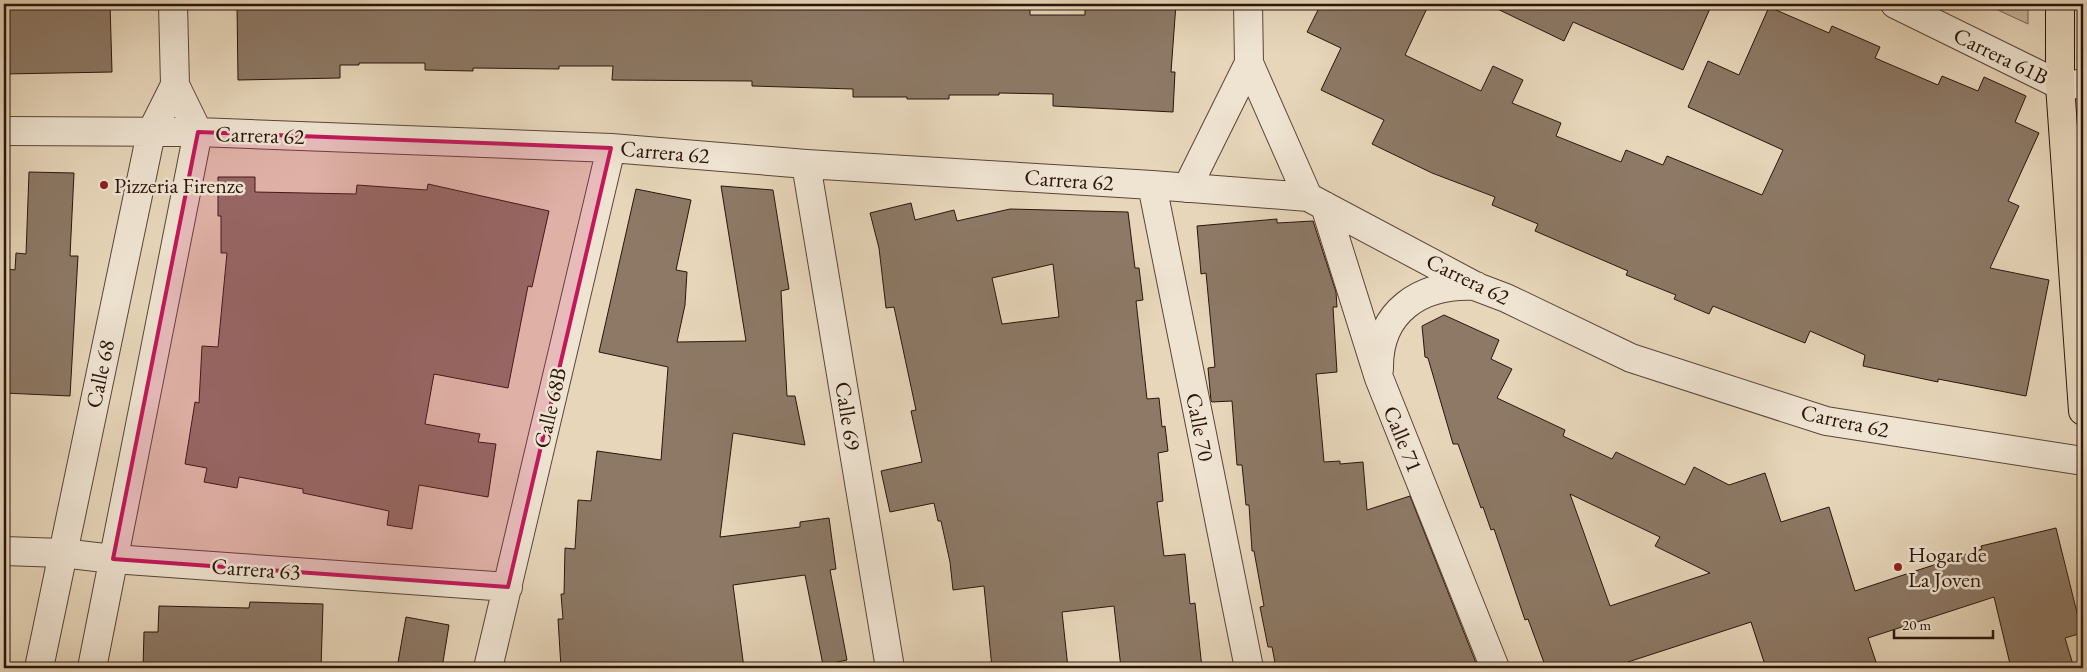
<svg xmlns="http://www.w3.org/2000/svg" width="2087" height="672" viewBox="0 0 2087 672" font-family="'EB Garamond',serif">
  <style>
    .green { fill: #c7b59c; stroke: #796554 }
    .building { fill: #8d7966; stroke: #2b150c; fill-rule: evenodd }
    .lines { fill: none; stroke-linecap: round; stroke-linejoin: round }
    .minor-casing { stroke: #5a4538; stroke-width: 30 }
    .major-casing { stroke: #2b150c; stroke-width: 30 }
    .minor { stroke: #efe4d2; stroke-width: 28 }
    .major { stroke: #e7d6ba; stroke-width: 28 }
    .marked { fill: #c2185b; fill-opacity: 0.2; stroke: #c2185b; stroke-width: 4; stroke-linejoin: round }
    .poi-dot { fill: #8f2418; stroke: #efe4d2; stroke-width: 2 }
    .labels { text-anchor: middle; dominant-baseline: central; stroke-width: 5; stroke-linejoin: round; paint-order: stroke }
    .street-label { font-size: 22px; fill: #2b150c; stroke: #efe4d2 }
    .poi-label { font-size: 22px; fill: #2b150c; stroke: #efe4d2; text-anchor: start }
  </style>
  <rect width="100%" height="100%" fill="#e7d6ba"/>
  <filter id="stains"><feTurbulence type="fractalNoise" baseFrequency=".004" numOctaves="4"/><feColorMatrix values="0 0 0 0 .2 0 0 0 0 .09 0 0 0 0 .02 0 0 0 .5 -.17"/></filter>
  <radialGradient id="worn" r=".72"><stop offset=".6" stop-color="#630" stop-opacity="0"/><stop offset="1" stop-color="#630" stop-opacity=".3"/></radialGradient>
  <path class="green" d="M 1985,4 L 2028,4 L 2028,24 Z"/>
  <path class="building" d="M 4,4 L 110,4 L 112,72 L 4,74 Z
    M 237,4 L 1030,4 L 1030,15 L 1085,15 L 1085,4 L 1176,4 L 1171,72 L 1175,72 L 1173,112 L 1053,106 L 1053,94 L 999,93 L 999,95 L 949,95 L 949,99 L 907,99 L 907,97 L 853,97 L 853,89 L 752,86 L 752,81 L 612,80 L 613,66 L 559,66 L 559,69 L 473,68 L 473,71 L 425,70 L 425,63 L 359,63 L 359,65 L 340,65 L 340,78 L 238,80 Z
    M 1321,4 L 1429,4 L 1405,55 L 1481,91 L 1493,66 L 1523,80 L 1512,103 L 1561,123 L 1556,136 L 1621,162 L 1626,150 L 1663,165 L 1667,156 L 1762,195 L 1783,150 L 1688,107 L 1708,61 L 1739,75 L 1769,7 L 1829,33 L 1832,26 L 1880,47 L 1875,58 L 1938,85 L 1942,76 L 1978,91 L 1984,77 L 2026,96 L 2015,122 L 2039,133 L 2008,201 L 2019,206 L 1990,268 L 2049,280 L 2026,396 L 1938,379 L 1938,382 L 1863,366 L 1865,355 L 1810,331 L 1805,343 L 1713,306 L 1709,314 L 1674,299 L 1676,295 L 1626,275 L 1628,271 L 1535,231 L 1538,224 L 1492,205 L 1495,197 L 1432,173 L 1372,144 L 1384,120 L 1321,90 L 1341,48 L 1307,32 Z
    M 1487,4 L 1712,4 L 1683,70 L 1573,22 L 1564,41 Z
    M 29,172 L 74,173 L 70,256 L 78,256 L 70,396 L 4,393 L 4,332 L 8,269 L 15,270 L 16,253 L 26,254 Z
    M 218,177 L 255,177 L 255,192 L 356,194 L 357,185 L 427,190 L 428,184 L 549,211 L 532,287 L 528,286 L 508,388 L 434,374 L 425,424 L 480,434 L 478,442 L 496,444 L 488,497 L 419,485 L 412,529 L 387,525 L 389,511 L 303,493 L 303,489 L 239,477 L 237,488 L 204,482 L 207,468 L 185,464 L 195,402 L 199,403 L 202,346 L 218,347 L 227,253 L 221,253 L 221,216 L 218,216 Z
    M 721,186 L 773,190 L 789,289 L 781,291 L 787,396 L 795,396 L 805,445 L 733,433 L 720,537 L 800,527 L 800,522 L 829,518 L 836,569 L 830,570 L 847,660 L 823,665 L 805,575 L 733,585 L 744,668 L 561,668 L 558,619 L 563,619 L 561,594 L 564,594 L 565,548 L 575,549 L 578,500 L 591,501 L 597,451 L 661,460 L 668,367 L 599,352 L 636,189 L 691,200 L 676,270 L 687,272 L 685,305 L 677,342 L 746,341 Z
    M 911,203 L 915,220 L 954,210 L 957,221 L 1010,209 L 1128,212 L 1135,268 L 1139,268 L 1143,300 L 1136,301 L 1147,399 L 1159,398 L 1162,427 L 1165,426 L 1168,451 L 1158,453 L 1163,501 L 1157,502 L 1164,556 L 1185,554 L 1190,604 L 1195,603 L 1202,668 L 1121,668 L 1114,606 L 1062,612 L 1068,668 L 992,668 L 984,586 L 953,590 L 950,562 L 941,521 L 938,521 L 934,503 L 890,512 L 881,471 L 922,462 L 911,411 L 916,410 L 894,307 L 886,308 L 879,248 L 870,213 ZM 1053,264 L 1059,317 L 1002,324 L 992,278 Z
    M 1277,219 L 1277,223 L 1313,221 L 1336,292 L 1337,307 L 1333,307 L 1337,372 L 1316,374 L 1324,462 L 1340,461 L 1340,464 L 1363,462 L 1367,510 L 1410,496 L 1478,668 L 1276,668 L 1272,647 L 1268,647 L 1260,607 L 1264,606 L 1254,551 L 1252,551 L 1249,505 L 1246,505 L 1242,465 L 1237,465 L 1232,401 L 1212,402 L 1211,401 L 1208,368 L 1215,367 L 1206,273 L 1201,274 L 1197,226 Z
    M 1444,315 L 1499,340 L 1491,359 L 1512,369 L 1497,398 L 1565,430 L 1563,436 L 1612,459 L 1616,452 L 1685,485 L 1694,467 L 1729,485 L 1765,473 L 1781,522 L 1829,507 L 1855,591 L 1982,549 L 1981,546 L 2056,528 L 2082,633 L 2065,638 L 2074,668 L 2011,668 L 1994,597 L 1868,638 L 1878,668 L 1766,668 L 1751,622 L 1628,662 L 1630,668 L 1546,668 L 1528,619 L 1525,620 L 1494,529 L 1491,530 L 1483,507 L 1481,508 L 1458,444 L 1453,444 L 1428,358 L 1425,357 L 1422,326 ZM 1570,494 L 1660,537 L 1655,546 L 1710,573 L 1610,606 Z
    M 250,602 L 323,604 L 321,668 L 143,668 L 144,632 L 158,632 L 159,606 L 249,608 Z
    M 406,617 L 449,625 L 442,668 L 397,668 Z"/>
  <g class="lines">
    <g class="minor-casing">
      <path id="minor" d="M 1248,4 L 1249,63 L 1308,197
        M 1895,4 L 2060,85 L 2083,84
        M 4,131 L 198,132 L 611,148 L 806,164 L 1152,185 L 1308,197 L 1477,287 L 1506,298 L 1631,358 L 1826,421 L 2083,461
        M 806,164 L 890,668
        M 1152,185 L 1249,668
        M 1187,188 L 1249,63
        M 1325,206 L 1379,378 L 1495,668
        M 1379,369 C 1378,311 1421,283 1476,286
        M 4,551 L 62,553 L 113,559 L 508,587
        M 39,668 L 151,133 L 175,85
        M 92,668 L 198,132 L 175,85 L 173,4
        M 488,668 L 611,148"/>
    </g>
    <g class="major-casing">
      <path id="major" d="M 2060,4 L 2060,85 L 2083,411"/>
    </g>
    <use href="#minor" class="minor"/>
    <use href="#major" class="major"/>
  </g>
  <path class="marked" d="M 198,132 L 611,148 L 508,587 L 113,559 Z"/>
  <g class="poi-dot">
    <circle cx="104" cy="185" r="5"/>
    <circle cx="1898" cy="567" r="5"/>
  </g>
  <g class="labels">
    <g class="street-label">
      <text transform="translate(2001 56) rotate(26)">Carrera 61B</text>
      <text transform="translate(260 135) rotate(2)">Carrera 62</text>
      <text transform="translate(665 152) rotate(5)">Carrera 62</text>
      <text transform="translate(1069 180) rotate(4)">Carrera 62</text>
      <text transform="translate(1468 279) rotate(26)">Carrera 62</text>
      <text transform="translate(100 374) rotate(-78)">Calle 68</text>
      <text transform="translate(550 408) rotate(-77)">Calle 68B</text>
      <text transform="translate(848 416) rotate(81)">Calle 69</text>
      <text transform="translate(1845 421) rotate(12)">Carrera 62</text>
      <text transform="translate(1200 427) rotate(79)">Calle 70</text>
      <text transform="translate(1403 439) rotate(68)">Calle 71</text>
      <text transform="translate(256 569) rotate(4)">Carrera 63</text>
    </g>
    <g class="poi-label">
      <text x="114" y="185">Pizzeria Firenze</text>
      <text x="1908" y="554">Hogar de<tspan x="1908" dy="25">La Joven</tspan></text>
    </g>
  </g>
  <rect width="2087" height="672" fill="none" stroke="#e7d6ba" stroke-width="20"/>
  <rect x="5" y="5" width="2077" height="662" fill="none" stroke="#2b150c" stroke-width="2.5"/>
  <rect x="10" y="10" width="2067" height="652" fill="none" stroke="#2b150c"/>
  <path d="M1894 630v8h99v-8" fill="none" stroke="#2b150c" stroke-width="2.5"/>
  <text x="1902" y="630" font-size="15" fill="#2b150c" stroke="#efe4d2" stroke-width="4" paint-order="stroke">20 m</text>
  <rect width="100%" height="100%" filter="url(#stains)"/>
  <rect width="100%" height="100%" fill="url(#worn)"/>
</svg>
